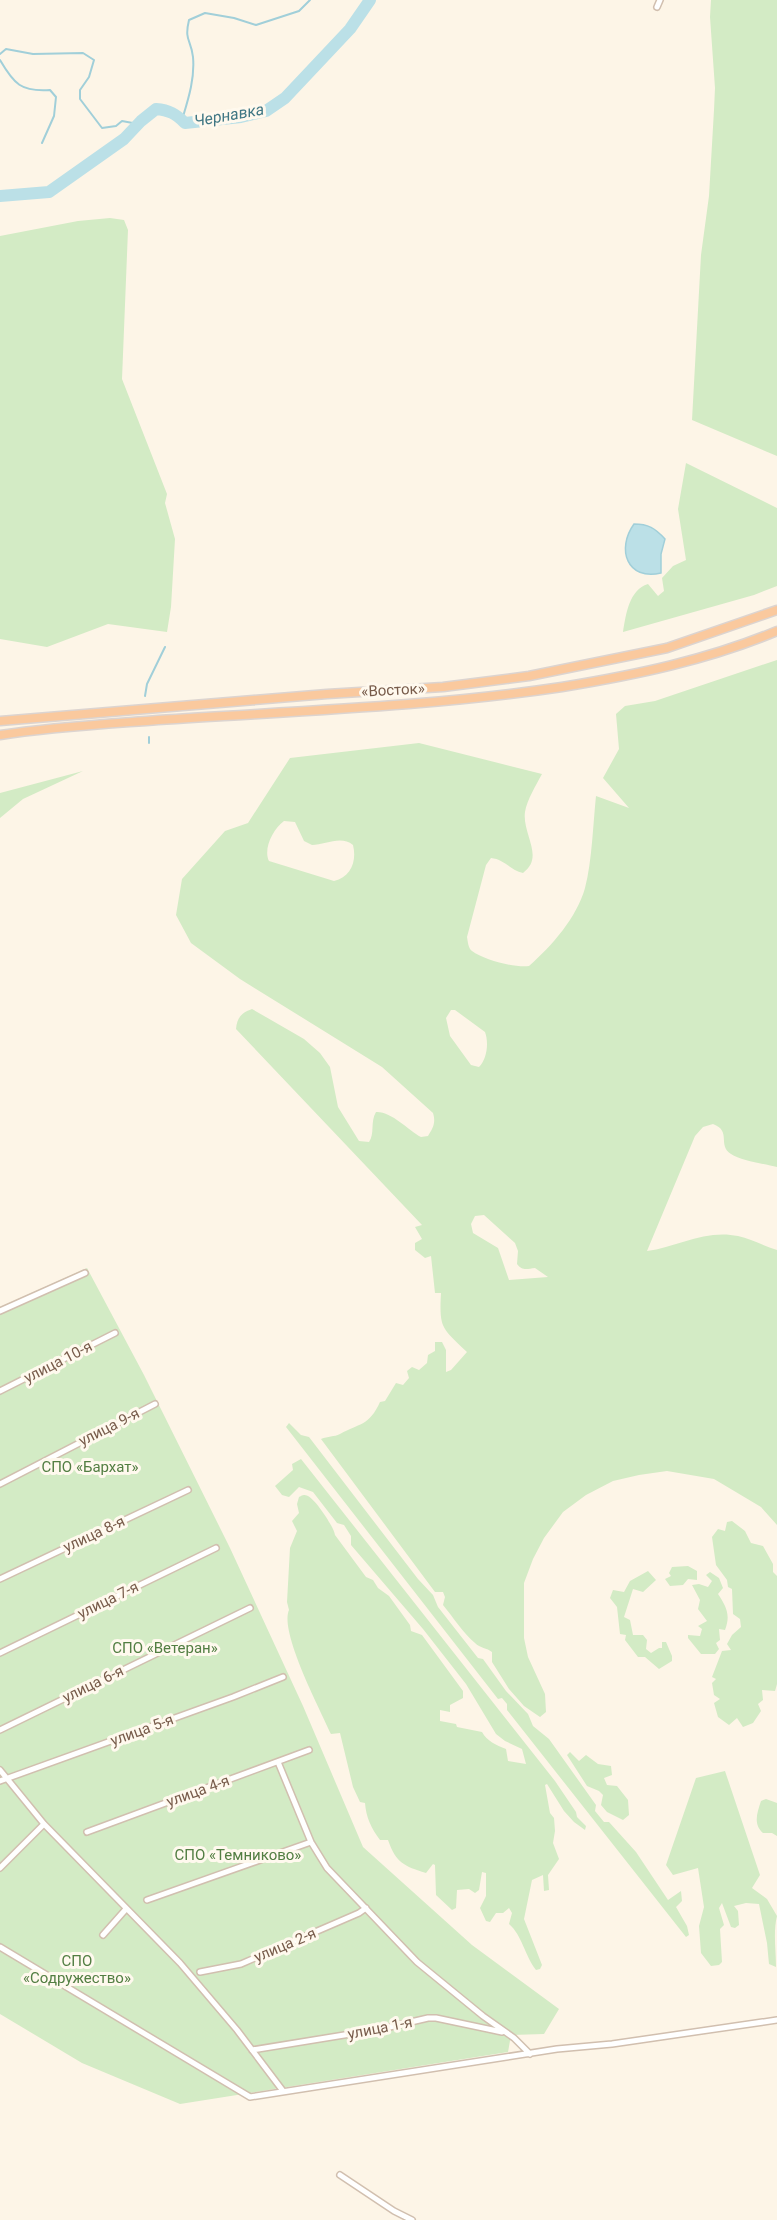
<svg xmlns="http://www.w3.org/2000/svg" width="777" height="2220" viewBox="0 0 777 2220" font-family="Roboto,sans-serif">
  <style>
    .green { fill: #d3ebc5; fill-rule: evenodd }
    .water { fill: #bbe0e7; stroke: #a1cfd9; stroke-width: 1.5 }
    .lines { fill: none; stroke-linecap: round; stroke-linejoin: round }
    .stream { stroke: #a1cfd9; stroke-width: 2 }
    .river { stroke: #bbe0e7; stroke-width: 12 }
    .minor-casing { stroke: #d1bfaf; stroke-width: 8 }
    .trunk-casing { stroke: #dcd4d0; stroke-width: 11 }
    .minor { stroke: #fff; stroke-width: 5 }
    .trunk { stroke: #fac99e; stroke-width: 8 }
    .labels { text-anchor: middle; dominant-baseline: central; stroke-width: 6; stroke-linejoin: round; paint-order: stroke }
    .street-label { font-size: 15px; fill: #775b4a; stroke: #fff9ee }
    .park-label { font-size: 15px; fill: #527e42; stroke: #fff9ee }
    .water-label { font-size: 16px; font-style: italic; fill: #407784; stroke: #fff9ee }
  </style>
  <rect width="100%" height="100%" fill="#fdf5e7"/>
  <path class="green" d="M 711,0 L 777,0 L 777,456 L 692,420 L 701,255 L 709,196 L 714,110 L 715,88 L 710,17 Z
    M 110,218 L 124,220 L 128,230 L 122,379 L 167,494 L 165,503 L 175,539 L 171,607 L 167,632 L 108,624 L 47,647 L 0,639 L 0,236 L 78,221 Z
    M 686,463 L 777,508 L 777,586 L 754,595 L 623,632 C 626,614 629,590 648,584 L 658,596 L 664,591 L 662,578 L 673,566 L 686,560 L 678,509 Z
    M 777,660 L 777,1167 C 765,1164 741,1161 731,1154 C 717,1145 732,1131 713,1124 L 703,1127 L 695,1136 L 647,1251 C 677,1247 706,1229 738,1236 C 751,1239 764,1246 777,1250 L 777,1525 L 761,1507 L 714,1479 L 667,1471 L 639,1475 L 613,1481 L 586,1495 L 563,1512 L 544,1538 L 533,1559 L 524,1583 L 524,1638 L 528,1657 L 545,1694 L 546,1712 L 540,1717 L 524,1706 L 509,1689 L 492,1662 L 492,1652 C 487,1648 480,1648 475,1643 C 463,1633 453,1617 443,1605 L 445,1597 L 443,1592 L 435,1592 L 321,1439 C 328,1436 334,1437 340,1434 C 360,1423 369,1426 380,1402 L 385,1401 L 396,1383 L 403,1385 L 409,1378 L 407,1371 L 412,1367 L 419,1370 L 427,1363 L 428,1355 L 435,1351 L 435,1342 L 442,1342 L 446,1350 L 446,1372 L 451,1370 L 467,1352 C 442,1328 439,1329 441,1293 L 435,1293 L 431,1256 L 425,1258 L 415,1250 L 415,1243 L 422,1239 L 415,1227 L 422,1225 L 236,1029 C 237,1018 241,1013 252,1009 L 304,1039 L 320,1053 L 330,1067 L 338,1107 L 359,1141 L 369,1142 C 375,1134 370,1122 376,1112 C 391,1111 408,1130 421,1137 L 428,1136 C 433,1128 436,1123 433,1113 L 382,1067 L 240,979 L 191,943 L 176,915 L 182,879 L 225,831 L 248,823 L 290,758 L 419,743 L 542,774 C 536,785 527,800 525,812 C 522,834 545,857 523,873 C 510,870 504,859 491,858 L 486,865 L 467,937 C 468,942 468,948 472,951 C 484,960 515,968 529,966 C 552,946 577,917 585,888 C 592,861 593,824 596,796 L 629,808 L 603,778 L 619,749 L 616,714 L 625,706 L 655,701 ZM 284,821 L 295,822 L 304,841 L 312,845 C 325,845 341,835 353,845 C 357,861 351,877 334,881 L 269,861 C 263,849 273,829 284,821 ZM 451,1010 L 455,1010 L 485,1032 C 489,1043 487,1059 479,1067 L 471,1065 L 450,1036 L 446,1018 ZM 484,1215 L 515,1243 L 518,1251 L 517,1264 C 522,1271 527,1269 535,1268 L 548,1277 L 509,1280 L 498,1248 L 473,1233 L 471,1224 L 475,1216 Z
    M 83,771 L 23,799 L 0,818 L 0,793 Z
    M 87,1268 L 144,1375 L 230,1548 L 303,1706 L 363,1847 L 472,1945 L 559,2009 L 544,2034 L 511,2035 L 508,2052 L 180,2104 L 82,2063 L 0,2014 L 0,1307 Z
    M 289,1423 L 301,1435 L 309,1437 L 418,1579 L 433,1595 L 438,1607 L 478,1658 L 483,1659 L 506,1691 L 528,1714 L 533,1726 L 549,1739 L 596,1805 L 595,1811 L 604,1822 L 609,1822 L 636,1852 L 668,1900 L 681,1891 L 682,1901 L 676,1907 L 687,1926 L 689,1935 L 686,1937 L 507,1710 L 507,1704 L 502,1698 L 498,1699 L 286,1427 Z
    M 301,1459 L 555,1781 L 576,1812 L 577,1817 L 586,1826 L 585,1830 L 574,1822 L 564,1811 L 547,1784 L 545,1785 L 550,1813 L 554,1818 L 555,1831 L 553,1843 L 559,1859 L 548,1875 L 549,1890 L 544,1891 L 543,1875 L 532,1880 L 524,1919 L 542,1965 L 540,1969 L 536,1970 C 525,1956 522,1935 509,1924 L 512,1913 L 509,1908 L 503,1913 L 496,1913 L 490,1922 L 486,1921 L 480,1908 L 486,1896 L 486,1873 L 482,1872 L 479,1890 L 475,1893 L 469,1889 L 457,1890 L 456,1908 L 452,1910 L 436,1895 L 435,1865 L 433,1864 L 426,1873 C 404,1866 396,1863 388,1840 L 380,1840 C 371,1828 366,1817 365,1803 L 360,1802 L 353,1787 L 340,1733 L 331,1734 C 321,1711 279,1632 289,1610 L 287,1602 L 290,1548 L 297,1531 L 292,1521 L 299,1513 L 297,1504 L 299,1497 C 303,1495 303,1494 308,1496 C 316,1500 334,1527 335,1535 L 366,1577 L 373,1580 L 378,1588 L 389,1596 L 410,1625 L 411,1631 L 422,1635 L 463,1691 L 463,1698 L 450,1705 L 450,1712 L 440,1710 L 440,1721 L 456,1724 L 457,1727 L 482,1732 C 487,1741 496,1745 506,1749 L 508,1761 L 526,1764 L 522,1749 L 505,1741 L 496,1734 L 466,1684 L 423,1629 L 351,1545 L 351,1536 L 344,1525 L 337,1523 L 313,1492 L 299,1487 L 289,1497 L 282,1495 L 275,1486 L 293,1470 L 292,1464 Z
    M 732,1521 L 745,1531 L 751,1543 L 763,1546 L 773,1564 L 773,1572 L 777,1576 L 777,1684 L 775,1691 L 762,1690 L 763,1700 L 758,1704 L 761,1711 L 753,1723 L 743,1727 L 737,1718 L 729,1725 L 718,1717 L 714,1703 L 720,1699 L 714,1695 L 712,1683 L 716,1679 L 712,1677 L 722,1651 L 731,1650 L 727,1644 L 732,1635 L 741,1627 L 740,1619 L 733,1614 L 732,1589 L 728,1587 L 727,1580 L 716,1565 L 712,1537 L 718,1529 L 725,1531 L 727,1522 Z
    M 688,1566 L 697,1571 L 697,1580 L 688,1579 L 683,1585 L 670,1586 L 665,1579 L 671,1576 L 669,1573 L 672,1567 Z
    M 648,1571 L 656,1580 L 643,1592 L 633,1589 L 624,1617 L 630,1620 L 633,1635 L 643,1635 L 647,1640 L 646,1649 L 651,1653 L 659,1648 L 662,1648 L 662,1642 L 666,1642 L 672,1656 L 672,1661 L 659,1669 L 645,1657 L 638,1657 L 625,1640 L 626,1635 L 620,1634 L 617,1607 L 610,1598 L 613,1590 L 624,1592 L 630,1581 Z
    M 710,1572 L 719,1578 L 723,1588 L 718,1594 C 726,1606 731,1615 725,1630 L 719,1629 L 720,1640 L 716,1643 L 719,1649 L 715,1654 L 701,1654 L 688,1638 L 688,1635 L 700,1636 L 702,1629 L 698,1626 L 707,1621 L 698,1609 L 700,1600 L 692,1585 L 699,1584 L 708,1587 L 712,1581 L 706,1575 Z
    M 570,1752 L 579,1761 L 586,1755 L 598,1764 L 611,1766 L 612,1775 L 604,1778 L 607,1785 L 617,1786 L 628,1800 L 629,1815 L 623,1820 L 607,1812 L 601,1805 L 603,1795 L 599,1791 L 587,1786 L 567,1755 Z
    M 725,1771 L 760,1875 L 752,1888 L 767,1899 L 777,1916 C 773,1932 776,1950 776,1967 L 769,1964 L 767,1943 L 759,1904 L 746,1903 L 734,1906 L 738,1911 L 739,1925 L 735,1928 L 731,1927 L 722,1903 L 719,1908 L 724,1925 L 720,1929 L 722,1962 L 719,1965 L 711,1966 L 701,1953 L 699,1926 L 704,1907 L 698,1868 L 673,1875 L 666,1865 L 696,1778 Z
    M 766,1799 L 777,1803 L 777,1836 L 772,1833 L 763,1833 C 753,1824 757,1813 761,1801 Z"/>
  <path class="water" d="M 634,524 C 648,524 655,528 665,539 L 661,554 L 661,573 C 627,581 616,549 634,524 Z"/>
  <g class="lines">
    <path class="stream" d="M 0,54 L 6,49 L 33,54 L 83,53 L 94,60 L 89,77 L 80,90 L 80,99 L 102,128 L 116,126 L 122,121 L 138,124
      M 0,60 C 14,84 21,92 50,90 L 56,97 L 54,116 L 42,143
      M 182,120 C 188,100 195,79 193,57 C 191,39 184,41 189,20 L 205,13 L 234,18 L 256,25 L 299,11 L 310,0
      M 145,696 L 147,684 L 165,647
      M 149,737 L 149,743"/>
    <path class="river" d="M 0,196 L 49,192 L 124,139 L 141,121 L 156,109 C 169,110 176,114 185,123 L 241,117 L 266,111 L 285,98 L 350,29 L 370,0"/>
    <g class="minor-casing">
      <path id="minor" d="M 657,7 L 660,0
        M 0,1311 L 85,1273
        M 0,1391 L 115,1333
        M 0,1484 L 155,1404
        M 0,1579 L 188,1490
        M 0,1653 L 216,1548
        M 0,1730 L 250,1608
        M 278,1762 L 311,1842 L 327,1868 L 417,1962 L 483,2016 L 514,2038 L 530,2054
        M 0,1770 L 44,1824 L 180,1963 L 237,2030 L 283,2091
        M 0,1781 L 233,1697 L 283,1677
        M 87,1832 L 309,1750
        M 0,1868 L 44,1824
        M 147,1900 L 311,1842
        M 103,1935 L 126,1909
        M 0,1947 L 250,2097 L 557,2049 L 612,2044 L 777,2020
        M 200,1972 L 241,1964 L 359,1913 L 366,1908
        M 252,2050 L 381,2029 L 428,2018 L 436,2018 L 502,2032
        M 340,2175 L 394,2211 L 412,2220"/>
    </g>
    <g class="trunk-casing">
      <path id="trunk" d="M 0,721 L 327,694 L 443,687 L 529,676 L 667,648 L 777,610
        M 0,735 C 52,727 106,724 158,720 C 293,711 428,707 562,687 C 635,675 708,660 777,631"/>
    </g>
    <use href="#minor" class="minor"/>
    <use href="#trunk" class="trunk"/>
  </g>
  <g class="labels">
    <g class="street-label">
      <text transform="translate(393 690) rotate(-3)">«Восток»</text>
      <text transform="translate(58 1362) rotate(-27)">улица 10-я</text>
      <text transform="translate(109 1427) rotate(-27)">улица 9-я</text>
      <text transform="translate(94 1534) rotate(-25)">улица 8-я</text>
      <text transform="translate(108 1600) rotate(-26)">улица 7-я</text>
      <text transform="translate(93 1684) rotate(-26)">улица 6-я</text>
      <text transform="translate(142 1730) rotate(-20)">улица 5-я</text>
      <text transform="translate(198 1791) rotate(-20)">улица 4-я</text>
      <text transform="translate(285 1945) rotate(-23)">улица 2-я</text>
      <text transform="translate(380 2028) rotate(-11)">улица 1-я</text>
    </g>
    <g class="park-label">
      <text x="90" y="1467">СПО «Бархат»</text>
      <text x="165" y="1648">СПО «Ветеран»</text>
      <text x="238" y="1855">СПО «Темниково»</text>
      <text x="77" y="1961">СПО<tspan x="77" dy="17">«Содружество»</tspan></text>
    </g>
    <g class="water-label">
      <text transform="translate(229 115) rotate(-10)">Чернавка</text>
    </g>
  </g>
</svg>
